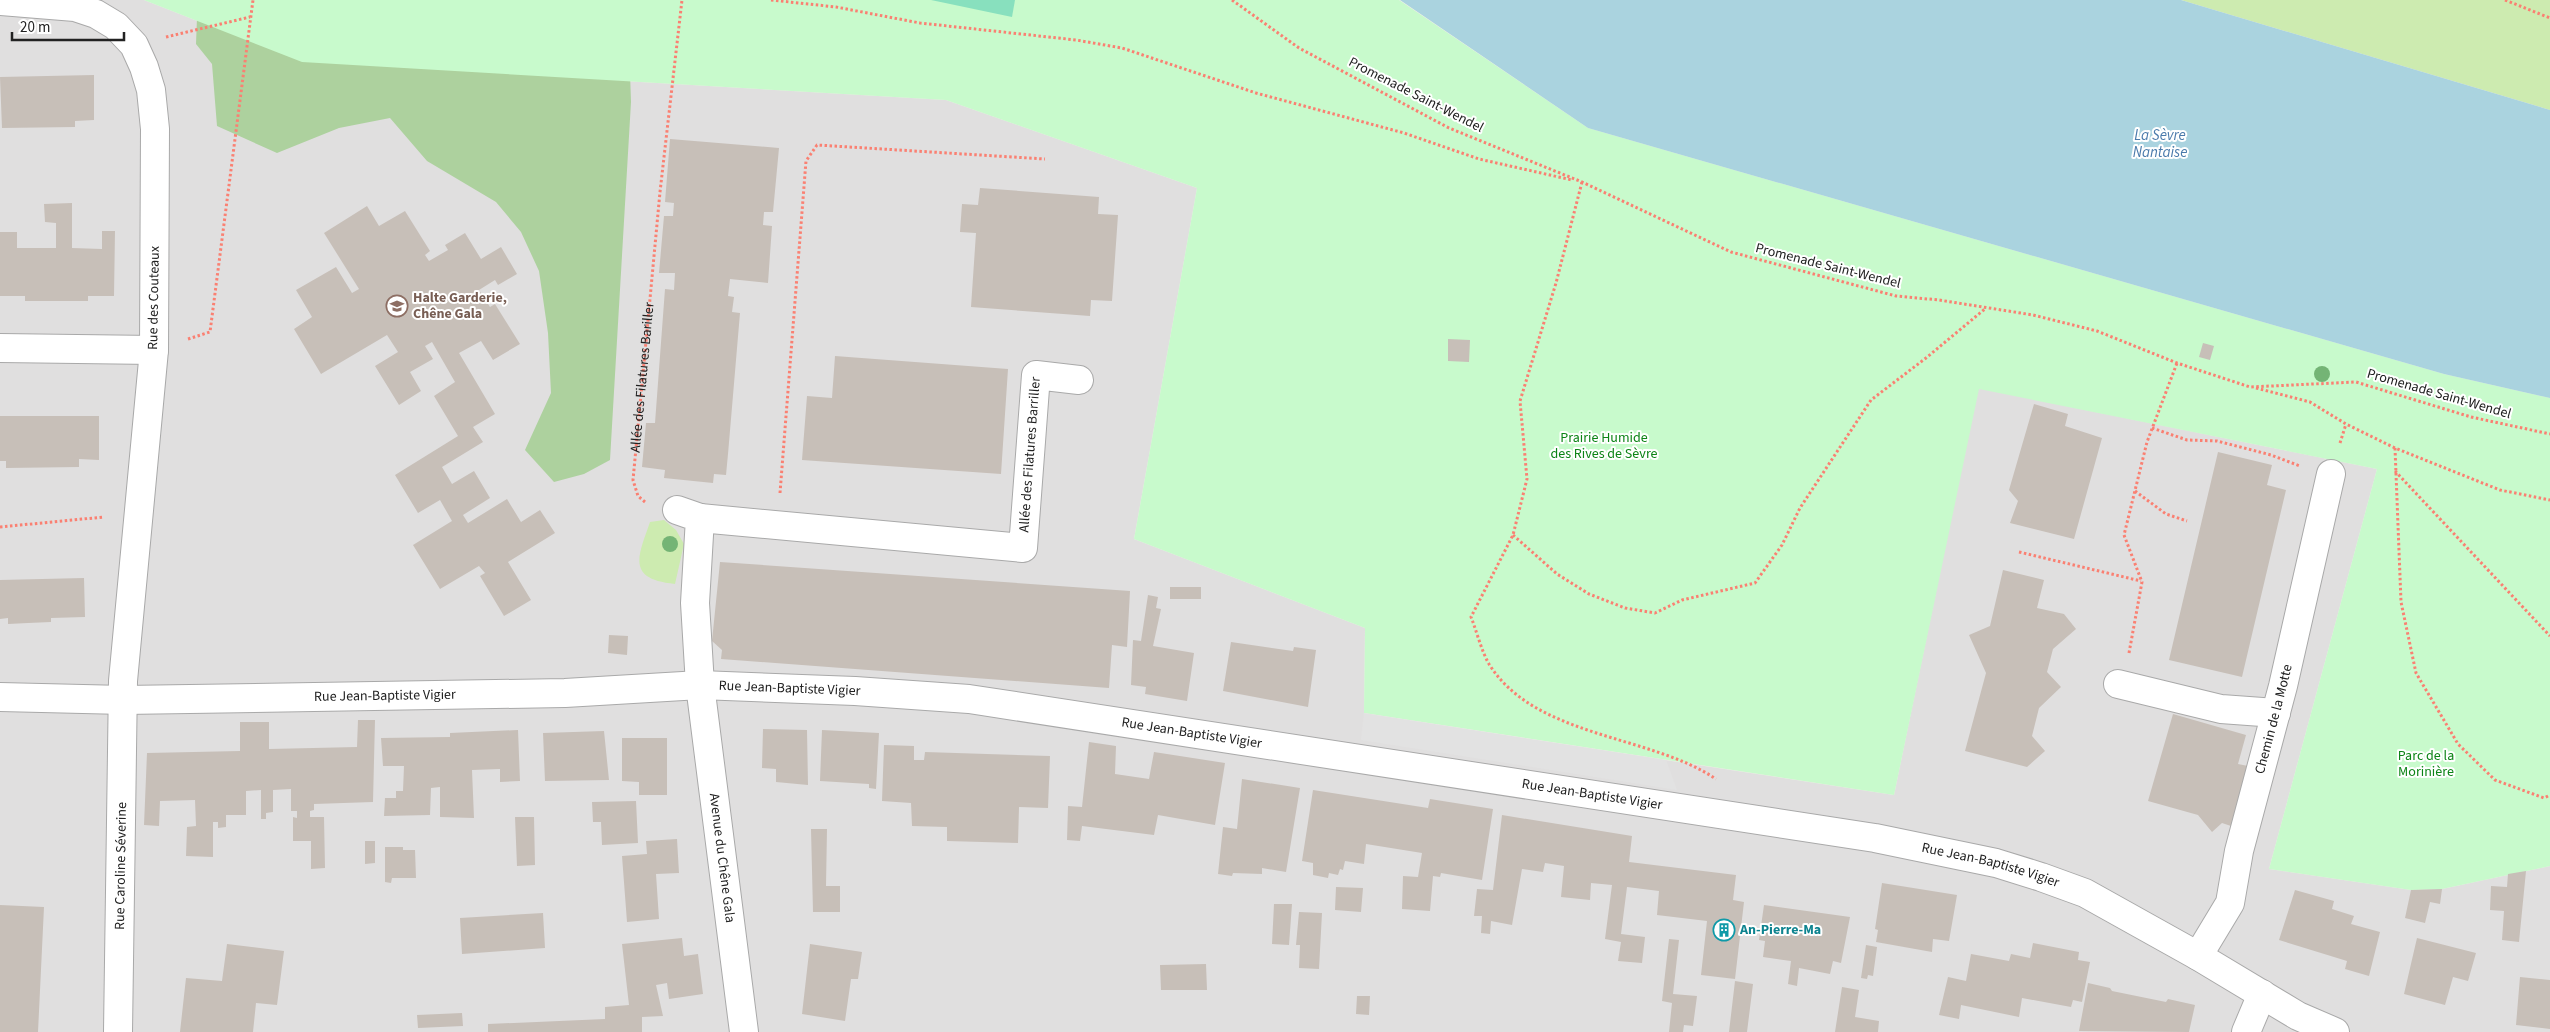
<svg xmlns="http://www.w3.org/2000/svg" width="2550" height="1032" viewBox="0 0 2550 1032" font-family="'Source Sans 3',sans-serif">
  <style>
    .residential { fill: #e0dfdf }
    .grass { fill: #cdebb0 }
    .forest { fill: #add19e }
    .park { fill: #c8facc }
    .pitch { fill: #88e0be }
    .parking { fill: #e2e2e2 }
    .water { fill: #aad3df }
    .building { fill: #c7bfb8 }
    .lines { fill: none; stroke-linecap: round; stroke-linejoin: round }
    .minor-casing { stroke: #a9a9a9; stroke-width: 30 }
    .path { stroke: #fa8072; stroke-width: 3; stroke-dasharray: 2.5 2.5; stroke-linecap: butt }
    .minor { stroke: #fff; stroke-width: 28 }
    .tree { fill: #74b475 }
    .labels { text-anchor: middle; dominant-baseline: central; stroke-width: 4; stroke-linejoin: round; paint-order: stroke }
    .street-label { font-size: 14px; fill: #222; stroke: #fff }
    .education-label { font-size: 14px; font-weight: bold; fill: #785e54; stroke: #fff; text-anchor: start }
    .park-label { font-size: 14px; fill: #0c8416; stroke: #fff }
    .culture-label { font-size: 14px; font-weight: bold; fill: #0d838f; stroke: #fff; text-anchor: start }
    .water-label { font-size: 15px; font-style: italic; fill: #4a7aab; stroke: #fff }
  </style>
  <rect width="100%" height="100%" fill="#f2efe9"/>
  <path class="residential" d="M 0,0 L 144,0 L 302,62 L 946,100 L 1197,188 L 1134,539 L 1365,628 L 1364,714 L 1894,795 L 1978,388 L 2377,469 L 2269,869 L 2411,890 L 2442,889 L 2550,866 L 2550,1032 L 0,1032 Z"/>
  <path class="grass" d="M 2181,0 L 2550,0 L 2550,110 Z
    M 664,520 L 676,530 L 684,544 L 675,584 C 626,579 638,557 650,522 Z"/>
  <path class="forest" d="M 350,0 L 630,72 L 631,102 L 610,460 L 584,474 L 554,482 L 525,450 L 551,393 L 548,333 L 539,271 L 521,232 L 496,202 L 427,161 L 390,118 L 339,128 L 277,153 L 217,126 L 212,64 L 196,44 L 197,18 Z"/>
  <path class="park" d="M 144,0 L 1399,0 L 1588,128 L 2444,374 L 2550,398 L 2550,866 L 2442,889 L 2411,890 L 2269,869 L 2377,469 L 1979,389 L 1894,795 L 1364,713 L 1365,628 L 1134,539 L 1197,188 L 946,100 L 302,62 Z"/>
  <path class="pitch" d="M 931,0 L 1015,0 L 1012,17 Z"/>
  <path class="parking" d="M 1364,713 L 1666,760 L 1677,790 L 1361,740 Z"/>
  <path class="water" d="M 1400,0 L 2181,0 L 2550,110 L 2550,398 L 2444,374 L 1588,128 Z"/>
  <path class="building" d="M 94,75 L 94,120 L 75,121 L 75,127 L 2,128 L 0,77 Z
    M 670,139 L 779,148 L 773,212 L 764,212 L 763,225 L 772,226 L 768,283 L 730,279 L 728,296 L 734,297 L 732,312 L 740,313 L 728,454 L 726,475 L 714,474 L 713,483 L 664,478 L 665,470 L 642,467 L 646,423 L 655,423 L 665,289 L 674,290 L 675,273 L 659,273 L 664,216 L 673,216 L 674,203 L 665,202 Z
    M 980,188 L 1099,197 L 1098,214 L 1118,215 L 1112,301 L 1091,300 L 1090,316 L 971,307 L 976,233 L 960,232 L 962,204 L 978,205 Z
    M 72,203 L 72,248 L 102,249 L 102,231 L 115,231 L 114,296 L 88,296 L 88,301 L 25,301 L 25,296 L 0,296 L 0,232 L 17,232 L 17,248 L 56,248 L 56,223 L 45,222 L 44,204 Z
    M 367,206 L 379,226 L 405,211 L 430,251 L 425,255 L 429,261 L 448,250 L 445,245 L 465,233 L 481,259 L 501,247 L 517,274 L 498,285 L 495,280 L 479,290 L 490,307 L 495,304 L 520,344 L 493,360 L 481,341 L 459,353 L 495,414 L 473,427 L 483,442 L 442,467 L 452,484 L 474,471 L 490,498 L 463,515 L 468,523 L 507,499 L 521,522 L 540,510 L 555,533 L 508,562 L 531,600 L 504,616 L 480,576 L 485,573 L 479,566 L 440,589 L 413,545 L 452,521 L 440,500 L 418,513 L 395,475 L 458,436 L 434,396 L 455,382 L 432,342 L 425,346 L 433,359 L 410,372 L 421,391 L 399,405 L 375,366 L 398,352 L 387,335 L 321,374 L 294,329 L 312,317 L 296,290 L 336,267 L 352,293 L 359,289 L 324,233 Z
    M 1448,339 L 1470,340 L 1469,362 L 1448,361 Z
    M 2203,343 L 2214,346 L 2210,360 L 2199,357 Z
    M 835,356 L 1008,369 L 1001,474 L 802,460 L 807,396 L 832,398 Z
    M 2034,404 L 2068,414 L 2065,426 L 2102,438 L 2074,539 L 2010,523 L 2018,501 L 2009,490 Z
    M 0,416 L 99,416 L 99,460 L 79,459 L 79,467 L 6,468 L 6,461 L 0,461 Z
    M 2218,452 L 2272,465 L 2267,485 L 2286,490 L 2242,677 L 2169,660 Z
    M 720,562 L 1130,591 L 1127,647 L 1112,645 L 1109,688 L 721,659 L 722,650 L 712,641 Z
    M 2003,570 L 2044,580 L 2037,608 L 2064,614 L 2076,629 L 2053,649 L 2047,672 L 2061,687 L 2039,708 L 2032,736 L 2045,751 L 2027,767 L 1965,751 L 1986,673 L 1969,635 L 1990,626 Z
    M 84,578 L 85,617 L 51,618 L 51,622 L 28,623 L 8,624 L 8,618 L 0,619 L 0,580 Z
    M 1170,587 L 1201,587 L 1201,599 L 1170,599 Z
    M 1148,595 L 1158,597 L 1156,608 L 1161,609 L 1153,646 L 1194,653 L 1187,701 L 1145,694 L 1146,687 L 1131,685 L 1133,640 L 1141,641 Z
    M 609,635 L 628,636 L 627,655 L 608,653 Z
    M 1231,642 L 1293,651 L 1294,647 L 1316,650 L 1308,707 L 1223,691 Z
    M 2173,714 L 2246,735 L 2238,764 L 2248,766 L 2231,826 L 2222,823 L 2212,832 L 2198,815 L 2148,801 Z
    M 358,720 L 375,720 L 373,802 L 314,804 L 314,810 L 310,811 L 310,817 L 324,817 L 325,868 L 311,869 L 311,841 L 293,841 L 293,817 L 297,818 L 297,811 L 291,811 L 291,789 L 273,790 L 273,812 L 266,813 L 266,819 L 261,819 L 261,790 L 246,791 L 246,815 L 226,815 L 226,827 L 218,828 L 218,822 L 213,822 L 213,857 L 186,856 L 187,827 L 196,826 L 195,800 L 160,801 L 159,826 L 144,825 L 147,753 L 240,751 L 240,722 L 269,722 L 269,749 L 357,747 Z
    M 763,729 L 807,730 L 808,785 L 776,782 L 776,769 L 762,768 Z
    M 518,730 L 520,781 L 500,782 L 500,769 L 472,770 L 474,818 L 440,817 L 440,787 L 431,788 L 430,815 L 384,816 L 385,798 L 396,798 L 396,791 L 403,791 L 404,766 L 383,766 L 381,738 L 450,737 L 450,733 Z
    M 822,730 L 879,733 L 876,789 L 869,788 L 869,784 L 820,781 Z
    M 604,731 L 609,780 L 545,781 L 543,733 Z
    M 622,738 L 667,738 L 667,795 L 639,795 L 639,782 L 622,781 Z
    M 1089,742 L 1116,746 L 1115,774 L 1149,779 L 1154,752 L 1225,763 L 1215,825 L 1158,815 L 1154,835 L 1082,826 L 1080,841 L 1067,840 L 1068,806 L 1082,807 Z
    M 884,745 L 914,746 L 914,760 L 924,760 L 925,752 L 1050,756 L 1048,808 L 1019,807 L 1018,843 L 947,841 L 947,827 L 912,826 L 911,803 L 882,801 Z
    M 1242,779 L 1300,788 L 1286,872 L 1262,868 L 1262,874 L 1233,873 L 1232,876 L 1218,874 L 1223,827 L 1237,829 Z
    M 1313,790 L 1428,808 L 1430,799 L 1493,809 L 1482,880 L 1441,873 L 1440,877 L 1433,876 L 1430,911 L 1402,909 L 1403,876 L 1418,877 L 1422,853 L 1366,844 L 1364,864 L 1345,861 L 1343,870 L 1340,869 L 1338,875 L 1329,873 L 1328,878 L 1313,875 L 1313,863 L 1302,861 Z
    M 636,801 L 638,843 L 602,845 L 601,822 L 593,822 L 592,802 Z
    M 1502,815 L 1632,836 L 1629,862 L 1736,875 L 1733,900 L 1744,902 L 1735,979 L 1701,975 L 1707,921 L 1657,915 L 1659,891 L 1627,887 L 1621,934 L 1645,937 L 1642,963 L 1618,961 L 1621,942 L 1605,939 L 1612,885 L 1591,883 L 1590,900 L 1561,897 L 1564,866 L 1545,863 L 1543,872 L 1522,869 L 1512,925 L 1491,921 L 1490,934 L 1481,933 L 1482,916 L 1474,916 L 1477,889 L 1493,890 Z
    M 515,817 L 534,817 L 535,865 L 517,866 Z
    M 811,829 L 827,829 L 826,886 L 840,886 L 840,912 L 813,912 Z
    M 677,839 L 679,873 L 656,874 L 659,919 L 627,922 L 622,856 L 647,854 L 646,841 Z
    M 365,841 L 375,841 L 375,863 L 365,864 Z
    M 385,847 L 403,847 L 403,850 L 415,850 L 416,878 L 392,878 L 391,883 L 385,882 Z
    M 2526,871 L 2519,942 L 2502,940 L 2504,911 L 2490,910 L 2491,886 L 2507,887 L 2508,874 Z
    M 1882,883 L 1957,895 L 1949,941 L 1933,939 L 1932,952 L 1876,942 L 1878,930 L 1875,929 Z
    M 1336,887 L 1363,888 L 1361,912 L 1335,910 Z
    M 2442,889 L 2440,904 L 2430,902 L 2425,923 L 2405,918 L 2411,890 Z
    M 2295,890 L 2334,901 L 2332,909 L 2354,916 L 2351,924 L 2380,932 L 2369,976 L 2345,969 L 2347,961 L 2279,940 Z
    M 1274,904 L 1292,904 L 1289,945 L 1272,944 Z
    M 0,905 L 44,907 L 38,1032 L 0,1032 Z
    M 1764,905 L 1850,917 L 1841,963 L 1833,961 L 1830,974 L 1799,968 L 1797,986 L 1788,984 L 1791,961 L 1763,957 L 1765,941 L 1759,940 Z
    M 1299,912 L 1322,913 L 1319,969 L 1299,968 L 1300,945 L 1296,945 Z
    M 543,913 L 545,948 L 462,954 L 460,918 Z
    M 682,938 L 684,956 L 698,954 L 703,994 L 669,999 L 667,983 L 656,985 L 663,1016 L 642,1017 L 642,1032 L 488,1032 L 488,1024 L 605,1019 L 605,1007 L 629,1005 L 622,944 Z
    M 2417,938 L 2476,953 L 2468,981 L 2453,977 L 2445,1005 L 2404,994 Z
    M 1669,939 L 1679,940 L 1673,994 L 1697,996 L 1693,1026 L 1684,1025 L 1683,1032 L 1669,1032 L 1672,1003 L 1662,1001 Z
    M 2033,943 L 2079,952 L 2078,960 L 2090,962 L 2082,1002 L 2073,1000 L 2071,1007 L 2022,998 L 2019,1017 L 1961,1005 L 1959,1019 L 1939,1015 L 1948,977 L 1966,981 L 1971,954 L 2009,961 L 2011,954 L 2030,958 Z
    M 227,944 L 284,951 L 277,1005 L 256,1003 L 253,1032 L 180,1032 L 186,978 L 222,981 Z
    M 810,944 L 862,952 L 858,979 L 851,979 L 845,1021 L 802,1014 Z
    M 1866,945 L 1877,947 L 1873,976 L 1868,975 L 1867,979 L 1861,978 Z
    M 1206,964 L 1207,990 L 1161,990 L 1160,965 Z
    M 2520,977 L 2550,980 L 2550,1029 L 2516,1025 Z
    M 1735,981 L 1753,984 L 1747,1032 L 1729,1032 Z
    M 2088,983 L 2110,988 L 2112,991 L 2166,1002 L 2168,999 L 2195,1005 L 2189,1032 L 2079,1031 Z
    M 1842,987 L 1859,990 L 1855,1017 L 1879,1021 L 1878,1032 L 1835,1032 Z
    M 1357,996 L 1370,996 L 1369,1015 L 1356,1014 Z
    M 462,1013 L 463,1026 L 418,1028 L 417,1015 Z"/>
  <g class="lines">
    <g class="minor-casing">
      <g id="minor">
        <path d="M 0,1 L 75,7 L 96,14 L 116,26 L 134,45 L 144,67 L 151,90 L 155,129 L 154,350 L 123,681 L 118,1032"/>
        <path d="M 0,348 L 154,350"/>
        <path id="s2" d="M 677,510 L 700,518 L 695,603 L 700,685 L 744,1032"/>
        <path id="s3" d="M 700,518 L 1023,548 L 1036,375 L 1079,380"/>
        <path d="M 2118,684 L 2221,709 L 2276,713"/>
        <path id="s4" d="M 0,697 L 124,700 L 565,693 L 700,685 L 855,691 L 969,699 L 1875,838 L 1996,863 L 2041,877 L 2085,893 L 2198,956 L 2298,1016 L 2335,1032"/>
        <path id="s5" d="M 2198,956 L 2230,903 L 2239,851 L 2283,686 L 2331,474"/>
        <path d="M 2246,1032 L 2262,994"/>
      </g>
    </g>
    <g class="path">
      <path d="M 771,0 L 836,7 L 920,23 L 1076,40 L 1122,48 L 1256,93 L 1404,133 L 1479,159 L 1572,180"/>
      <path d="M 1232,0 L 1299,48 L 1449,128 L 1582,182 L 1731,252 L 1896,296 L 1939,300 L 2033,315 L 2097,331 L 2177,363 L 2250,387 L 2356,382 L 2471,417 L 2550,434"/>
      <path d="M 2505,0 L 2550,18"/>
      <path d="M 166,37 L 250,17"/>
      <path d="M 1582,182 L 1556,283 L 1520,401 L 1527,479 L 1513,535 L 1471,617 C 1477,632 1481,650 1489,664 C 1535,738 1649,734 1716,779"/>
      <path d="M 188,339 L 210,332 L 253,0"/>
      <path d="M 2256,388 L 2310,402 L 2346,424 L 2395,448 L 2500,490 L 2550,500"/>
      <path d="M 2152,428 L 2187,440 L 2217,441 L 2271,455 L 2300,466"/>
      <path d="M 2340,443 L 2346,424"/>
      <path d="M 2395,448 L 2401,602 L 2416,673 L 2458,744 L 2495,780 L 2544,798 L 2550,795"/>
      <path d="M 2395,471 L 2550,636"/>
      <path d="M 2135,491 L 2166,514 L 2187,521"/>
      <path d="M 780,493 L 806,161 L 817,145 L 1045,159"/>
      <path id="s1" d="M 645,502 L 638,496 L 633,480 L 660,192 L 682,0"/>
      <path d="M 0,527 L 104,517"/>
      <path d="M 1513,535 L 1557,574 L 1589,594 L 1625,608 L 1655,613 L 1682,600 L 1755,583 L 1782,545 L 1800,508 L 1871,400 L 1926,358 L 1986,308"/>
      <path d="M 2019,552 L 2141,581"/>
      <path d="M 2129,653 L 2142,582 L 2124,535 L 2147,442 L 2177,363"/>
    </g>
    <use href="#minor" class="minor"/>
  </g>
  <g class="tree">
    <circle cx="2322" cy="374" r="8"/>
    <circle cx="670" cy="544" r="8"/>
  </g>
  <defs>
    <g id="school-ring" transform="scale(1.125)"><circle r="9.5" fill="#fff" stroke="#8d6e63" stroke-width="1.5"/><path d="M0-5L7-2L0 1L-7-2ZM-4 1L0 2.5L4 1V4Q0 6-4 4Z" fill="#8d6e63"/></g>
    <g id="building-ring" transform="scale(1.125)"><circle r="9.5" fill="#fff" stroke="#0f9aa8" stroke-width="1.5"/><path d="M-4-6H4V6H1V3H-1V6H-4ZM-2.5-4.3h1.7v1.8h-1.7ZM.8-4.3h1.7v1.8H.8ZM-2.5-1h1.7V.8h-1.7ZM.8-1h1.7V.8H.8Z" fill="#0f9aa8"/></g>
  </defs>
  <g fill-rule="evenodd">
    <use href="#school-ring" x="397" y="306"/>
    <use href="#building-ring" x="1724" y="930"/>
  </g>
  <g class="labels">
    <g class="street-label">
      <text transform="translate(1416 95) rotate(27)">Promenade Saint-Wendel</text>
      <text transform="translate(1828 266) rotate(14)">Promenade Saint-Wendel</text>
      <text transform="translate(154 298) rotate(-89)">Rue des Couteaux</text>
      <text stroke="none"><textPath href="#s1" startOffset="129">Allée des Filatures Bariller</textPath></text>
      <text transform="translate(2439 394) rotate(16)">Promenade Saint-Wendel</text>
      <text stroke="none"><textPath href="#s3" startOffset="418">Allée des Filatures Barriller</textPath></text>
      <text stroke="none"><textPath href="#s4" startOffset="790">Rue Jean-Baptiste Vigier</textPath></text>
      <text stroke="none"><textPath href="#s4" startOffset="385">Rue Jean-Baptiste Vigier</textPath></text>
      <text stroke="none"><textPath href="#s5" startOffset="251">Chemin de la Motte</textPath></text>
      <text stroke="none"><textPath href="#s4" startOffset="1195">Rue Jean-Baptiste Vigier</textPath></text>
      <text stroke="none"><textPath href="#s4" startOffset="1600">Rue Jean-Baptiste Vigier</textPath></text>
      <text stroke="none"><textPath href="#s2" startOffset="366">Avenue du Chêne Gala</textPath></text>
      <text transform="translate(121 866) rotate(-89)">Rue Caroline Séverine</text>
      <text stroke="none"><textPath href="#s4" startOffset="2005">Rue Jean-Baptiste Vigier</textPath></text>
    </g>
    <g class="education-label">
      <text x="413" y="298">Halte Garderie,<tspan x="413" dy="16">Chêne Gala</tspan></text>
    </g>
    <g class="park-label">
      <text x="1604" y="438">Prairie Humide<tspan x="1604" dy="16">des Rives de Sèvre</tspan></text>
      <text x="2426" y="756">Parc de la<tspan x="2426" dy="16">Morinière</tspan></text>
    </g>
    <g class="culture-label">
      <text x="1740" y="930">An-Pierre-Ma</text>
    </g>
    <g class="water-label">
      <text x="2160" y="135">La Sèvre<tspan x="2160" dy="17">Nantaise</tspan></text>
    </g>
  </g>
  <path d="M12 32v8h112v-8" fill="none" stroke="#222222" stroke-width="2.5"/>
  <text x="20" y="32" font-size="15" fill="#222222" stroke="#ffffff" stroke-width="4" paint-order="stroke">20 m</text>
</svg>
